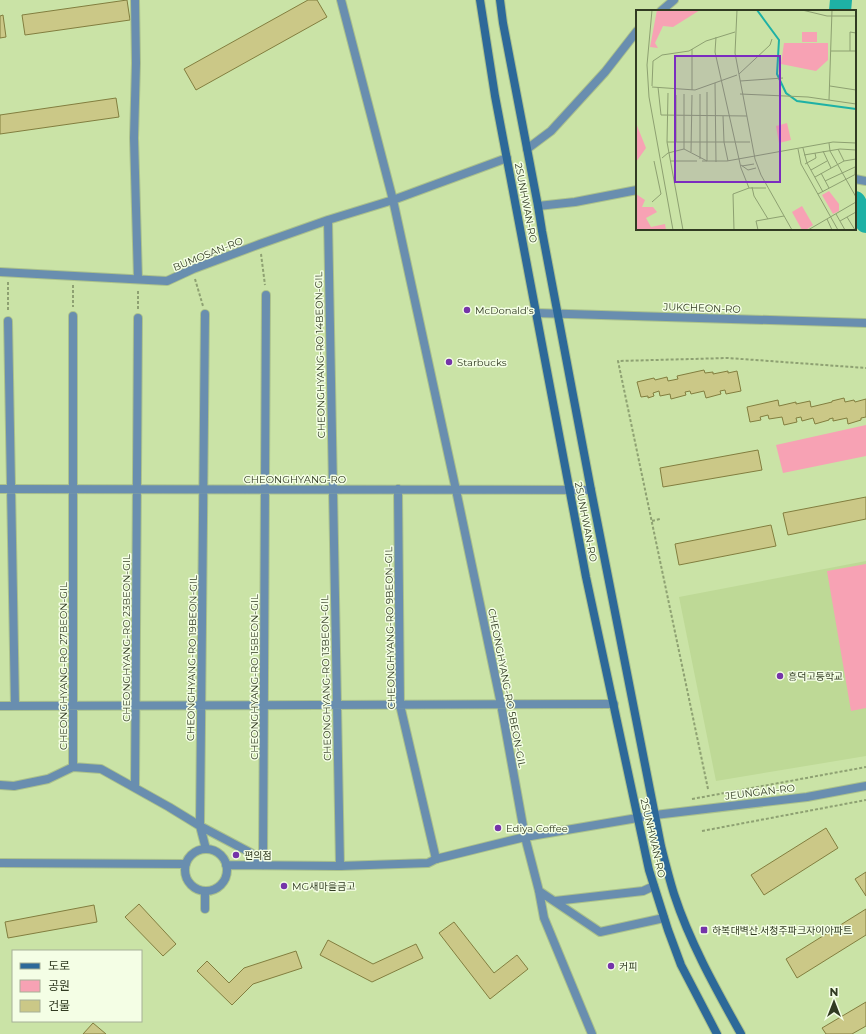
<svg xmlns="http://www.w3.org/2000/svg" width="866" height="1034" viewBox="0 0 866 1034" font-family="Montserrat,'Noto Sans KR',sans-serif">
  <style>
    .built { fill: #bed996 }
    .green { fill: #f7a2b4 }
    .lines { fill: none; stroke-linecap: round; stroke-linejoin: round }
    .river { stroke: #1eb1a5; stroke-width: 22 }
    .building { fill: #cbc887; stroke: #827e3f }
    .minor-casing { stroke: #abc18c; stroke-width: 10 }
    .tertiary-casing { stroke: #abc18c; stroke-width: 10 }
    .secondary-casing { stroke: #abc18c; stroke-width: 10 }
    .path { stroke: #8ea172; stroke-width: 2; stroke-dasharray: 3 2; stroke-linecap: butt }
    .minor { stroke: #698eaf; stroke-width: 8 }
    .tertiary { stroke: #698eaf; stroke-width: 8 }
    .secondary { stroke: #2d6999; stroke-width: 8 }
    .poi-dot { fill: #7534a9; stroke: #f4fee5; stroke-width: 1.5 }
    .labels { text-anchor: middle; dominant-baseline: central; stroke-width: 3; stroke-linejoin: round; paint-order: stroke }
    .street-label { font-size: 10px; fill: #313b22; stroke: #f4fee5 }
    .poi-label { font-size: 10px; fill: #313b22; stroke: #f4fee5; text-anchor: start }
    .inset-river { fill: none; stroke: #1eb1a5; stroke-width: 2 }
    .inset-road { fill: none; stroke: #8da071; stroke-width: 1 }
    .view { fill: #7b2cbf; fill-opacity: 0.15; stroke: #7b2cbf; stroke-width: 2 }
    .inset-edge { fill: none; stroke: #313b22; stroke-width: 2 }
  </style>
  <rect width="100%" height="100%" fill="#cae3a6"/>
  <path class="built" d="M 866,561 L 866,756 L 716,781 L 679,597 Z"/>
  <path class="green" d="M 866,425 L 866,456 L 783,473 L 776,445 Z
    M 866,564 L 866,708 L 851,711 L 827,571 Z"/>
  <g class="lines">
    <path class="river" d="M 840,11 L 841,0
      M 855,202 L 866,222"/>
  </g>
  <path class="building" d="M 127,0 L 130,20 L 25,35 L 22,15 Z
    M 308,0 L 317,0 L 327,17 L 196,90 L 184,69 Z
    M 3,15 L 6,37 L 0,38 L 0,16 Z
    M 116,98 L 119,117 L 0,134 L 0,115 Z
    M 704,370 L 705,373 L 713,372 L 713,374 L 728,371 L 728,373 L 737,371 L 741,391 L 726,394 L 725,390 L 720,391 L 721,394 L 706,398 L 704,391 L 691,394 L 690,391 L 685,392 L 686,395 L 671,399 L 670,394 L 660,396 L 659,391 L 653,393 L 654,396 L 648,398 L 648,396 L 641,397 L 637,382 L 654,378 L 655,380 L 667,377 L 668,381 L 678,379 L 677,376 Z
    M 844,398 L 845,402 L 854,400 L 855,402 L 866,399 L 866,417 L 861,418 L 861,420 L 848,424 L 847,418 L 833,421 L 833,418 L 829,419 L 829,420 L 815,424 L 813,418 L 802,421 L 801,417 L 796,418 L 797,422 L 784,425 L 782,417 L 769,419 L 768,415 L 760,417 L 761,420 L 750,422 L 747,407 L 778,400 L 779,406 L 796,402 L 796,404 L 810,401 L 811,407 L 832,402 L 832,401 Z
    M 758,450 L 762,470 L 663,487 L 660,468 Z
    M 866,497 L 866,519 L 788,535 L 783,513 Z
    M 771,525 L 776,546 L 679,565 L 675,544 Z
    M 826,828 L 838,848 L 764,895 L 751,875 Z
    M 866,872 L 866,896 L 855,879 Z
    M 139,904 L 176,944 L 163,956 L 125,917 Z
    M 94,905 L 97,922 L 8,938 L 5,922 Z
    M 866,909 L 866,935 L 797,978 L 786,959 Z
    M 454,922 L 494,973 L 517,955 L 528,969 L 490,999 L 439,933 Z
    M 328,940 L 373,964 L 416,944 L 423,958 L 372,982 L 320,955 Z
    M 296,951 L 302,968 L 253,984 L 232,1005 L 197,971 L 207,961 L 229,983 L 244,968 Z
    M 866,1002 L 866,1026 L 852,1034 L 826,1034 L 822,1028 Z
    M 93,1023 L 106,1034 L 83,1034 Z"/>
  <g class="lines">
    <g class="minor-casing">
      <path id="minor" d="M 135,0 L 136,63 L 134,138 L 138,279
        M 341,0 L 393,200 L 456,490 L 501,704 L 525,837 L 539,891 L 544,918 L 592,1034
        M 661,11 L 674,0
        M 527,149 L 551,131 L 605,72 L 637,31
        M 855,179 L 866,181
        M 538,206 L 575,202 L 637,190
        M 328,220 L 340,866
        M 0,272 L 167,281 L 193,269 L 260,244 L 328,220 L 393,200 L 507,158
        M 205,314 L 200,826 L 206,849
        M 73,316 L 73,767
        M 8,321 L 15,706
        M 0,489 L 591,490
        M 398,489 L 400,705 L 436,859
        M 0,706 L 614,704
        M 0,785 L 14,786 L 48,779 L 73,767 L 101,769 L 169,807 L 200,826 L 251,853 L 263,865
        M 135,787 L 138,318
        M 263,865 L 266,295
        M 539,891 L 600,932 L 664,918
        M 555,901 L 643,891 L 654,886
        M 205,909 L 205,891"/>
    </g>
    <g class="tertiary-casing">
      <path id="tertiary" d="M 536,313 L 866,323
        M185 870a21 21 0 1 1 42 0a21 21 0 1 1-42 0Z
        M 0,863 L 186,864
        M 226,865 L 340,866 L 428,863 L 436,859 L 525,837 L 655,815 L 807,797 L 866,786"/>
    </g>
    <g class="secondary-casing">
      <path id="secondary" d="M 480,0 L 495,96 L 586,577 L 649,870 L 668,930 L 681,965 L 717,1034
        M 500,0 L 503,23 L 538,206 L 542,231 L 591,490 L 661,846 C 665,862 669,878 674,894 C 690,943 716,989 741,1034"/>
    </g>
    <path class="path" d="M 261,254 L 265,285
      M 195,279 L 203,306
      M 8,282 L 8,311
      M 73,285 L 73,307
      M 138,309 L 138,289
      M 652,521 L 660,519
      M 708,789 L 618,361 L 728,358 L 866,368
      M 692,799 L 866,767
      M 702,831 L 866,800"/>
    <use href="#minor" class="minor"/>
    <use href="#tertiary" class="tertiary"/>
    <use href="#secondary" class="secondary"/>
  </g>
  <g class="poi-dot">
    <circle cx="467" cy="310" r="4"/>
    <circle cx="449" cy="362" r="4"/>
    <circle cx="780" cy="676" r="4"/>
    <circle cx="498" cy="828" r="4"/>
    <circle cx="236" cy="855" r="4"/>
    <circle cx="284" cy="886" r="4"/>
    <rect x="700" y="926" width="8" height="8" rx="2"/>
    <circle cx="611" cy="966" r="4"/>
  </g>
  <g class="labels">
    <g class="street-label">
      <text transform="translate(526 203) rotate(79)">2SUNHWAN-RO</text>
      <text transform="translate(208 254) rotate(-22)">BUMOSAN-RO</text>
      <text transform="translate(702 308) rotate(2)">JUKCHEON-RO</text>
      <text transform="translate(320 355) rotate(-91)">CHEONGHYANG-RO 14BEON-GIL</text>
      <text x="295" y="479">CHEONGHYANG-RO</text>
      <text transform="translate(586 522) rotate(79)">2SUNHWAN-RO</text>
      <text transform="translate(390 628) rotate(-91)">CHEONGHYANG-RO 9BEON-GIL</text>
      <text transform="translate(126 638) rotate(-90)">CHEONGHYANG-RO 23BEON-GIL</text>
      <text transform="translate(192 658) rotate(-89)">CHEONGHYANG-RO 19BEON-GIL</text>
      <text transform="translate(63 666) rotate(-90)">CHEONGHYANG-RO 27BEON-GIL</text>
      <text transform="translate(254 677) rotate(-90)">CHEONGHYANG-RO 15BEON-GIL</text>
      <text transform="translate(326 678) rotate(-91)">CHEONGHYANG-RO 13BEON-GIL</text>
      <text transform="translate(507 688) rotate(79)">CHEONGHYANG-RO 5BEON-GIL</text>
      <text transform="translate(760 792) rotate(-7)">JEUNGAN-RO</text>
      <text transform="translate(653 838) rotate(77)">2SUNHWAN-RO</text>
    </g>
    <g class="poi-label">
      <text x="475" y="310">McDonald's</text>
      <text x="457" y="362">Starbucks</text>
      <text x="788" y="676">흥덕고등학교</text>
      <text x="506" y="828">Ediya Coffee</text>
      <text x="244" y="855">편의점</text>
      <text x="292" y="886">MG새마을금고</text>
      <text x="712" y="930">하복대벽산.서청주파크자이아파트</text>
      <text x="619" y="966">커피</text>
    </g>
  </g>
  <g transform="translate(636 10)">
    <rect width="220" height="220" fill="#cae3a6"/>
    <path d="M 21,0 L 64,0 L 37,17 L 27,16 L 19,33 L 22,38 L 14,37 ZM 166,22 L 181,22 L 181,32 L 166,32 ZM 148,33 L 192,33 L 192,50 L 180,61 L 145,54 ZM 0,113 L 10,138 L 0,152 ZM 151,113 L 155,130 L 143,133 L 140,116 ZM 193,181 L 203,194 L 203,201 L 197,204 L 186,185 ZM 0,184 L 9,190 L 6,197 L 17,197 L 21,202 L 10,208 L 15,217 L 29,214 L 30,220 L 0,220 ZM 166,196 L 177,215 L 170,220 L 166,220 L 156,202 Z" fill="#f7a2b4"/>
    <path class="inset-river" d="M 121,0 L 143,30 L 141,64 L 150,83 L 161,91 L 220,99"/>
    <path class="inset-road" d="M 16,0 L 11,55 L 13,87 L 37,220M 101,0 L 99,43 L 119,149 L 125,165 L 156,220M 166,0 L 191,6 L 220,6M 80,27 L 79,42 L 105,158 L 113,178 L 130,178M 195,41 L 220,41M 214,41 L 214,22 L 220,23M 103,64 L 134,35 L 136,29M 104,71 L 147,68M 79,73 L 80,152M 16,76 L 17,51 L 26,45 L 53,41 L 70,31 L 99,22M 194,76 L 220,80M 16,77 L 59,80 L 101,65M 22,77 L 25,105 L 111,106M 56,80 L 56,39M 32,83 L 31,132 L 47,220M 48,84 L 48,139M 64,84 L 64,149M 104,84 L 172,87 L 220,94M 40,85 L 40,132M 193,90 L 196,0M 87,106 L 88,132 L 92,151M 31,132 L 114,132M 193,133 L 194,141 L 220,187M 167,138 L 171,153 L 187,182M 48,139 L 71,151M 162,139 L 165,154 L 202,220M 202,139 L 208,151M 187,141 L 195,158M 55,142 L 56,85M 168,145 L 204,139 L 220,140M 26,148 L 32,143 L 48,139M 34,151 L 61,151M 66,151 L 91,151 L 197,132 L 220,133M 71,151 L 71,82M 169,154 L 180,148 L 179,143M 105,155 L 112,160 L 120,158M 106,156 L 118,154M 175,160 L 191,151M 185,163 L 193,178M 219,164 L 220,147M 179,167 L 208,151 L 220,149M 189,171 L 219,157M 116,177 L 118,186 L 132,209M 182,184 L 220,164M 16,192 L 25,184 L 18,151M 200,204 L 209,220M 211,207 L 219,220M 191,209 L 196,220M 204,211 L 220,202M 98,220 L 97,184 L 113,178M 122,220 L 120,211 L 148,206M 172,220 L 220,192"/>
    <path class="view" d="M 39,46 L 144,46 L 144,172 L 39,172 Z"/>
    <rect width="220" height="220" class="inset-edge"/>
  </g>
  <rect x="12" y="950" width="130" height="72" fill="#f4fee5" stroke="#a6b097"/>
  <rect x="20" y="963" width="20" height="6" fill="#2d6999" stroke="#a6b097"/>
  <text x="48" y="970" font-size="12" fill="#313b22">도로</text>
  <rect x="20" y="980" width="20" height="12" fill="#f7a2b4" stroke="#a6b097"/>
  <text x="48" y="990" font-size="12" fill="#313b22">공원</text>
  <rect x="20" y="1000" width="20" height="12" fill="#cbc887" stroke="#a6b097"/>
  <text x="48" y="1010" font-size="12" fill="#313b22">건물</text>
  <g transform="translate(834 1002)" stroke="#f4fee5" stroke-width="3" paint-order="stroke">
  <path d="M0-3L7 15L0 10L-7 15Z" fill="#313b22"/>
  <text y="-6" font-size="11" font-weight="bold" text-anchor="middle" fill="#313b22">N</text>
  </g>
</svg>
